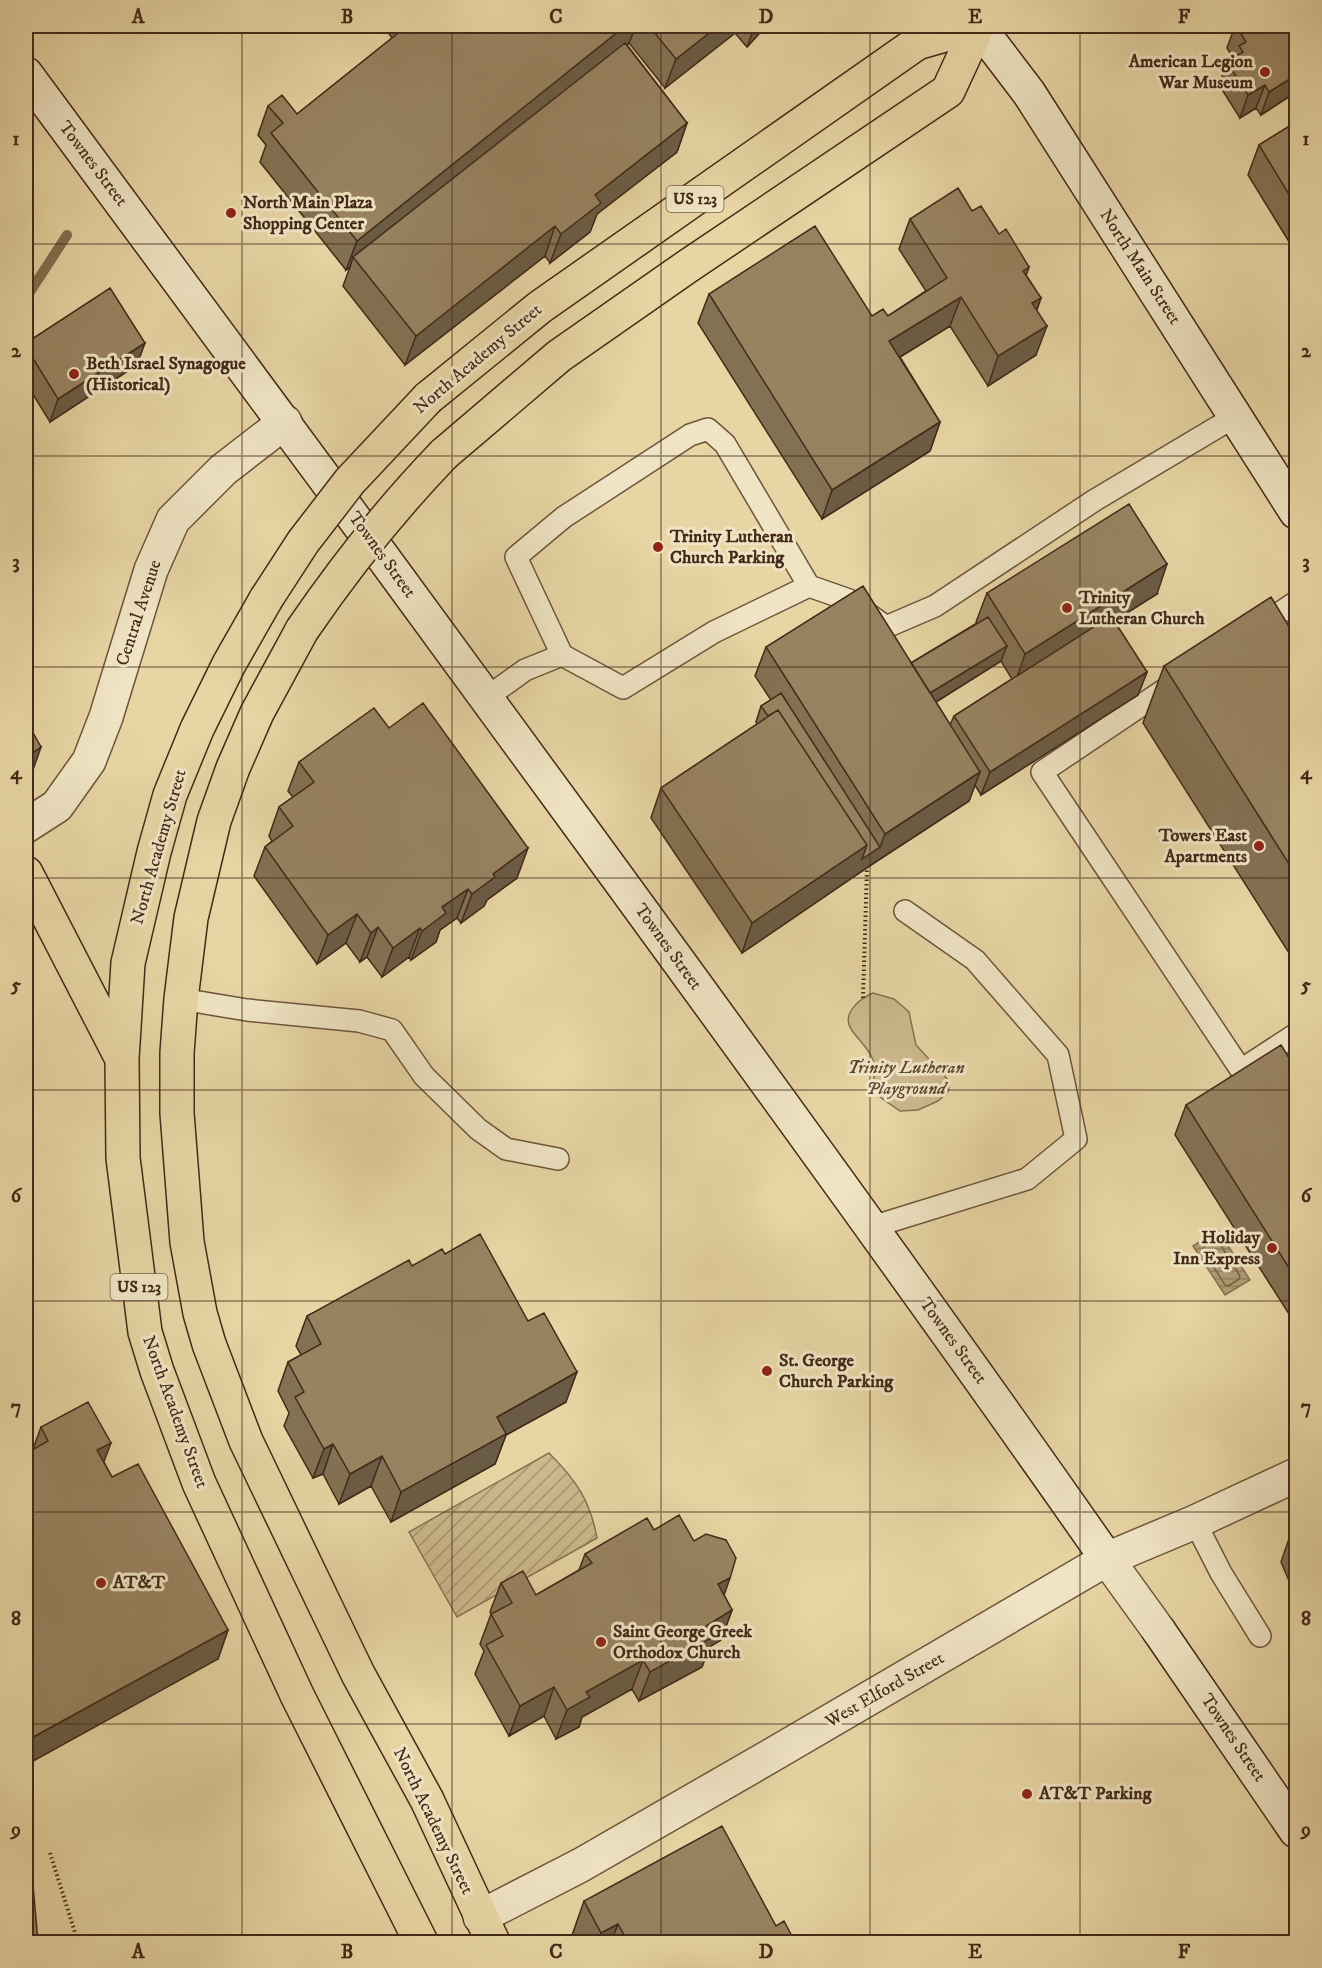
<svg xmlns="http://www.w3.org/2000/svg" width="1322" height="1968" viewBox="0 0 1322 1968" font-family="'IM FELL DW Pica',serif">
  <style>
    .park { fill: #cbb88c; stroke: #877152; stroke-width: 1.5 }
    .garden { fill: url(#garden-furrows); stroke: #877152; stroke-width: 1.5 }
    .water { fill: url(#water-rules); stroke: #846e50; stroke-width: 1.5 }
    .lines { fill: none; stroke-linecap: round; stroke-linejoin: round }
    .shore { stroke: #796246; stroke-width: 1.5 }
    .stream { stroke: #846e50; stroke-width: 10 }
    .lane-casing { stroke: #6c553c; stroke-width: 24 }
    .street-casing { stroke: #6c553c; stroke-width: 36 }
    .secondary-casing { stroke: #432a19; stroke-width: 36 }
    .highway-casing { stroke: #432a19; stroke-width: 36 }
    .path { stroke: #432a19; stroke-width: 4; stroke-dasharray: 1.5 3; stroke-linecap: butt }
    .lane { stroke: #efe4c3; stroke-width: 21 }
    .street { stroke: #efe4c3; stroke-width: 33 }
    .secondary { stroke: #efe4c3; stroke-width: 33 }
    .highway { stroke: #e7d5a3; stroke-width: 33 }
    .highway-bridge-casing { stroke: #432a19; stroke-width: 36; stroke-linecap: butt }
    .highway-bridge { stroke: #e7d5a3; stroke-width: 33 }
    .wall { fill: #837153; stroke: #432a19; stroke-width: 1.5; fill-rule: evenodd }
    .shaded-wall { fill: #6a5c44; stroke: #432a19; stroke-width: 1.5 }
    .building { fill: #988361; stroke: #432a19; stroke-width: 1.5 }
    .grid { fill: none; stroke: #432a19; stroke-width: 1.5; stroke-opacity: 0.55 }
    .poi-dot { fill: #8f2418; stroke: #efe4c3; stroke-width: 2 }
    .labels { text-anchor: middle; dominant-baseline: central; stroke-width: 6; stroke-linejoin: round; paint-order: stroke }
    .shield { fill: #efe4c3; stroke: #77624c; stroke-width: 1.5 }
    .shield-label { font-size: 16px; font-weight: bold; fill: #432a19 }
    .poi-label { font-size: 18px; font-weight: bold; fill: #432a19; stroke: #efe4c3; text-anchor: start }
    .street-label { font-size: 18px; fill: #432a19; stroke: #efe4c3 }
    .park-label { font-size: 18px; font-style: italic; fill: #5e4630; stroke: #efe4c3 }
    .neatline { fill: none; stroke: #432a19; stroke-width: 2 }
    .grid-label { font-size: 20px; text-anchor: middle; font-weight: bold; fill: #432a19 }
  </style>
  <defs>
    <pattern id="garden-furrows" width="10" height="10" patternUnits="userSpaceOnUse" patternTransform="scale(1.5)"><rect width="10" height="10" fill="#cbb88c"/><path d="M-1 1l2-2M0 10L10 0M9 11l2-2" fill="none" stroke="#a69672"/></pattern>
    <pattern id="water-rules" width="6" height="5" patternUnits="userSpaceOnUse" patternTransform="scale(1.5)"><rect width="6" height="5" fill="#af9b74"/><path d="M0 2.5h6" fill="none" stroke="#907f5e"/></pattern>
  </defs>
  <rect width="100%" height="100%" fill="#e7d5a3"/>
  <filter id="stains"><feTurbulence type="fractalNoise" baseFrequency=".00333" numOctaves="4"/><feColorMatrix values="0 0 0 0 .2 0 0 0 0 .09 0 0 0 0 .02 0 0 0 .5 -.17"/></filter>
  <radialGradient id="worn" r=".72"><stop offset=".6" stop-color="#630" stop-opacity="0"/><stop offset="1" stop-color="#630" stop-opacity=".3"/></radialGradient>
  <path class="park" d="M 873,993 L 894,999 L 909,1012 L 916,1045 L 950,1082 L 948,1092 L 938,1101 L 918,1110 L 900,1111 L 880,1097 C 878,1091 875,1085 874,1079 C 873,1072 876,1067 873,1060 C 868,1047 858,1040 851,1029 C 841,1013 861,998 873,993 Z"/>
  <path class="garden" d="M 549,1453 C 576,1480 590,1500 597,1538 L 457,1617 L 409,1532 Z"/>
  <path class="water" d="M 1218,1230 L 1250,1280 L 1225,1295 L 1193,1246 Z"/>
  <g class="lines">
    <path class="shore" d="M 1214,1240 L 1218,1241 L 1240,1276 L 1239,1279 L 1228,1286 L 1225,1285 L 1203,1250 L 1204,1247 Z"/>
    <path class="stream" d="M 26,298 L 67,235"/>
    <g class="lane-casing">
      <path id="lane" d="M 1257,628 L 1296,602
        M 562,655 L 516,557 L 564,517 L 690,435 L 708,429 L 725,444 L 809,586
        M 1176,682 L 1042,772 L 1241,1070 L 1296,1034
        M 486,698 L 525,670 L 562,655 L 623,688 L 714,632 L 809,586 L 849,600 L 886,627 L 935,606 L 1095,500 L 1236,416
        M 181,999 L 247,1010 L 359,1021 L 392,1030 L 424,1076 L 478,1129 L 506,1149 L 558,1159
        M 872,1227 L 1027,1179 L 1076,1139 L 1058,1055 L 975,960 L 905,911
        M 1195,1522 L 1221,1573 L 1260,1636"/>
    </g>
    <g class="street-casing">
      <path id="street" d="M 26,826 L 57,806 L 89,761 L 106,717 L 151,570 L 173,520 L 223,470 L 285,422
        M 1107,1559 L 1159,1631
        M 480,1917 L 581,1865 L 772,1755 L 1107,1559 L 1195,1522 L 1296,1475"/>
    </g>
    <g class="secondary-casing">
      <path id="secondary" d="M 978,26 L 1029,93 L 1296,512
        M 26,74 C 215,328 403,584 590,840 C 764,1078 938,1317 1107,1559
        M 1159,1631 L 1296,1831"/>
    </g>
    <g class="highway-casing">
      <path id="highway" d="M 428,398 L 540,307 L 917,43 L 976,26
        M 444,454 L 559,356 L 688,266 L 948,91 L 978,26
        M 266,599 L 229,664 L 197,729 L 170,795 L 154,852 L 128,963 L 122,1059 L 123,1158 L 145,1332 L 157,1371 L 199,1483 L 297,1695 L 421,1942
        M 302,630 L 257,713 L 233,768 L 214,821 L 191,918 L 181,999 L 177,1053 L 177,1113 L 187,1242 L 200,1313 L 209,1344 L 246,1441 L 358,1674 L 427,1800 L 493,1942
        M 26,873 L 122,1059"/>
    </g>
    <path class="path" d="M 863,998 L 867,868
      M 50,1853 L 78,1942"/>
    <use href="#lane" class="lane"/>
    <use href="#street" class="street"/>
    <use href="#secondary" class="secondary"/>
    <use href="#highway" class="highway"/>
    <g class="highway-bridge-casing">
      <path id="highway-bridge" d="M 266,599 L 303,542 L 350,481 L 428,398
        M 302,630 C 345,567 391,509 444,454"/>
    </g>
    <use href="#highway-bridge" class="highway-bridge"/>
  </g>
  <path class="wall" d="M 389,26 L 766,26 L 747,47 L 735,33 L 665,88 L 629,43 L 627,45 L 687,123 L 677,152 L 597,214 L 590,232 L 550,263 L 545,256 L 405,365 L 343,286 L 350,267 L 346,270 L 260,162 L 266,145 L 258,135 L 268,106 L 297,114 L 392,38 L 387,31 Z
    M 1235,26 L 1296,26 L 1296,92 L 1261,115 L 1256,108 L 1240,118 L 1219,85 L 1227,62 L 1233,58 L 1227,48 Z
    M 1296,122 L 1296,253 L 1248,175 L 1259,145 Z
    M 972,211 L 999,234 L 1029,267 L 1026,275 L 1041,298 L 1037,310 L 1036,355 L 988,386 L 950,326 L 900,357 L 940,422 L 930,451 L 822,519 L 698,323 L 709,294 L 872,316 L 888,316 L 926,291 L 899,249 L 910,219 Z
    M 26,343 L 137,365 L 50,422 L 26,383 Z
    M 987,593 L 1157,594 L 1114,621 L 1147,672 L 1138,695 L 981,795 L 975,785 L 969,801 L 857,874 L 742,953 L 651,818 L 661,788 L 757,724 L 756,722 L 761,706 L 771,700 L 755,676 L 766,647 L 911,663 L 977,623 L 976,622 ZM 1001,661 L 1012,679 L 954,716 L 950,725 L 936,702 Z
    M 1296,638 L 1296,964 L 1143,723 L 1164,666 Z
    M 389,728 L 517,878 L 487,900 L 484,906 L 461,923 L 457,918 L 440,930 L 436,942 L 411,960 L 409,957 L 382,977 L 367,957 L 360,962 L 346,943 L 317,964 L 254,876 L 265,847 L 272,841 L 269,836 L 279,807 L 293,797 L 288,791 L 299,762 Z
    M 1296,1069 L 1296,1325 L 1175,1135 L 1186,1105 Z
    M 445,1254 L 566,1402 L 506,1435 L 495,1464 L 391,1522 L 371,1486 L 339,1504 L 323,1474 L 313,1478 L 284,1426 L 289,1413 L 278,1391 L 288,1362 L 301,1355 L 296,1346 L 307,1316 L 412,1266 Z
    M 41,1427 L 104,1462 L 112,1477 L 228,1630 L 218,1659 L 29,1452 L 33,1449 Z
    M 654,1530 L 724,1595 L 732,1610 L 721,1640 L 709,1647 L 702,1667 L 639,1701 L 632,1689 L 582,1717 L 579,1727 L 556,1739 L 544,1716 L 509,1736 L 475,1674 L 484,1651 L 480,1644 L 491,1614 L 490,1612 L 501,1583 L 536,1595 L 579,1570 L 585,1554 Z
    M 1296,1530 L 1296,1597 L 1281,1562 L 1291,1533 Z
    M 584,1901 L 776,1926 L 795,1942 L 570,1942 L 570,1941 Z"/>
  <path class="shaded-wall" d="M 625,26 L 636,26 L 629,43 L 357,261 L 353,257 L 350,267 L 346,270 L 357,241 Z
    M 718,26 L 737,26 L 735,33 L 665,88 L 676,59 Z
    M 755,26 L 766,26 L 747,47 Z
    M 1296,75 L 1296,92 L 1261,115 L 1269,92 Z
    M 1265,85 L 1256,108 L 1240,118 L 1248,95 Z
    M 687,123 L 677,152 L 597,214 L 590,232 L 550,263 L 561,234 L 595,195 Z
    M 555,226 L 545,256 L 405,365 L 416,336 Z
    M 1029,267 L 1019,296 L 1023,271 Z
    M 961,297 L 950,326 L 879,370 L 889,341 Z
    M 1041,298 L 1030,327 L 1032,303 Z
    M 1047,326 L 1036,355 L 988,386 L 998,356 Z
    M 145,343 L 137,365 L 50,422 L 58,399 Z
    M 940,422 L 930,451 L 822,519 L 832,490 Z
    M 1167,564 L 1157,594 L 1015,683 L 1025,654 Z
    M 1007,646 L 1001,661 L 915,715 L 920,699 Z
    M 1147,672 L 1138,695 L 981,795 L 990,772 Z
    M 41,747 L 33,770 L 26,775 L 26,757 Z
    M 980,772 L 969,801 L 874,863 L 742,953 L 752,923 L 867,845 L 880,847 L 885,834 Z
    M 528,848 L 517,878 L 487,900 L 484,906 L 461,923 L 472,894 L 493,874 Z
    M 468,889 L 457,918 L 440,930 L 436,942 L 411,960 L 422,931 L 442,907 Z
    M 357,914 L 346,943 L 317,964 L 328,935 Z
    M 378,927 L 367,957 L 360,962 L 371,933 Z
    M 420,928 L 409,957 L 382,977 L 393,948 Z
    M 577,1372 L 566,1402 L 506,1435 L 495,1464 L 391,1522 L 401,1492 L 497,1417 Z
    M 111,1443 L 100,1472 L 97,1450 Z
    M 333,1444 L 323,1474 L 313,1478 L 324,1449 Z
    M 382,1456 L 371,1486 L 339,1504 L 350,1474 Z
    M 730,1578 L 720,1607 L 718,1584 Z
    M 732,1610 L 721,1640 L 709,1647 L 702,1667 L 639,1701 L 650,1672 L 706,1626 Z
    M 228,1630 L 218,1659 L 26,1765 L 26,1741 Z
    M 643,1660 L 632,1689 L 582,1717 L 579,1727 L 556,1739 L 567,1710 L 586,1692 Z
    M 554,1687 L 544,1716 L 509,1736 L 520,1706 Z
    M 618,1924 L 611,1942 L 598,1942 L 601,1933 Z"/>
  <path class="building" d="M 407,26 L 625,26 L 357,241 L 271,133 L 283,123 L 268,106 L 282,95 L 297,114 Z
    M 649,26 L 718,26 L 676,59 Z
    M 1236,26 L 1296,26 L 1296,75 L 1269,92 L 1265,85 L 1248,95 L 1227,62 L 1243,52 L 1239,46 L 1246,42 Z
    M 625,43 L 687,123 L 595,195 L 601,203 L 561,234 L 555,226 L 416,336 L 353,257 Z
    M 1296,122 L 1296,206 L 1259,145 Z
    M 958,188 L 972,211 L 981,206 L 999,234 L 1006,229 L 1029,267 L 1023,271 L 1041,298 L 1032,303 L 1047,326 L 998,356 L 961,297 L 889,341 L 940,422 L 832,490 L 709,294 L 815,226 L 872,316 L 883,309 L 888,316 L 947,278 L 910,219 Z
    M 110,288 L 145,343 L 58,399 L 26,347 L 26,343 Z
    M 1129,504 L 1167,564 L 1025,654 L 987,593 Z
    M 863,586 L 980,772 L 885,834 L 766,647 Z
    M 1271,597 L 1296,638 L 1296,875 L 1164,666 Z
    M 1111,616 L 1147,672 L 990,772 L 954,716 Z
    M 988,617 L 1007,646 L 930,693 L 911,663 Z
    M 781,693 L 880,847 L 862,859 L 867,845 L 778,710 L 768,716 L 761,706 Z
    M 423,703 L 528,848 L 493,874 L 495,877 L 472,894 L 468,889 L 442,907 L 446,913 L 422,931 L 420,928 L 393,948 L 378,927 L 371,933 L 357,914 L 328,935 L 265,847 L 293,826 L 279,807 L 314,782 L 299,762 L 374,708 L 389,728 Z
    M 778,710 L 867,845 L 752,923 L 661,788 Z
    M 26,720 L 41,747 L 26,757 Z
    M 1281,1045 L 1296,1069 L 1296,1279 L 1186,1105 Z
    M 480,1234 L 528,1321 L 544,1313 L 577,1372 L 497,1417 L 506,1434 L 401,1492 L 382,1456 L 350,1474 L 333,1444 L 324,1449 L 295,1397 L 304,1392 L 288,1362 L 321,1344 L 307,1316 L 409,1260 L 412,1266 L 442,1249 L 445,1254 Z
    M 88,1402 L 111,1443 L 97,1450 L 112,1477 L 138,1464 L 228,1630 L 26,1741 L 26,1446 L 29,1452 L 48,1441 L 41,1427 Z
    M 679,1515 L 694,1541 L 706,1534 L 726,1540 L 736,1558 L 730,1578 L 718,1584 L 732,1610 L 706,1626 L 713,1637 L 650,1672 L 643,1660 L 586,1692 L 590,1697 L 567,1710 L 554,1687 L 520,1706 L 486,1645 L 503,1636 L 491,1614 L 512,1603 L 501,1583 L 523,1571 L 536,1595 L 592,1563 L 585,1554 L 647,1518 L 654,1530 Z
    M 1296,1530 L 1296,1544 L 1291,1533 Z
    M 722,1826 L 776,1926 L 784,1921 L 795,1942 L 628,1942 L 618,1924 L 601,1933 L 584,1901 Z
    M 31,1862 L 38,1942 L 26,1942 L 26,1865 Z"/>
  <path class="grid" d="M 242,26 L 242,1942M 452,26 L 452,1942M 661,26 L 661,1942M 870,26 L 870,1942M 1080,26 L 1080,1942M 26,244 L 1296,244M 26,456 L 1296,456M 26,667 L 1296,667M 26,878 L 1296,878M 26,1090 L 1296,1090M 26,1301 L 1296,1301M 26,1512 L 1296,1512M 26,1724 L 1296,1724"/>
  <g class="poi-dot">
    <circle cx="1265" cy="72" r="6"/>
    <circle cx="231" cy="213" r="6"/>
    <circle cx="74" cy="374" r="6"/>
    <circle cx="658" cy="547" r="6"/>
    <circle cx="1067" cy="608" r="6"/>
    <circle cx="1259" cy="846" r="6"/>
    <circle cx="1272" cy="1248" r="6"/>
    <circle cx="767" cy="1371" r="6"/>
    <circle cx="101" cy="1583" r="6"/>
    <circle cx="601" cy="1642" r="6"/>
    <circle cx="1027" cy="1794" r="6"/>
  </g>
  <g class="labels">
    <g class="shield">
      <rect x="666.5" y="186" width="57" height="26" rx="4.5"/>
      <rect x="110.5" y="1274" width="57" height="26" rx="4.5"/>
    </g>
    <g class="shield-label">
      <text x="695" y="199">US 123</text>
      <text x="139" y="1287">US 123</text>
    </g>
    <g class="poi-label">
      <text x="1253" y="62" text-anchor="end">American Legion<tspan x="1253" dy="21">War Museum</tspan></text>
      <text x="243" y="203">North Main Plaza<tspan x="243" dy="21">Shopping Center</tspan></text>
      <text x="86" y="364">Beth Israel Synagogue<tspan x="86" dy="21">(Historical)</tspan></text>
      <text x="670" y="537">Trinity Lutheran<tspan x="670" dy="21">Church Parking</tspan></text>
      <text x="1079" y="598">Trinity<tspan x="1079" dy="21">Lutheran Church</tspan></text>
      <text x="1247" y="836" text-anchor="end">Towers East<tspan x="1247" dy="21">Apartments</tspan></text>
      <text x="1260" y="1238" text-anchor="end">Holiday<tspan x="1260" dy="21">Inn Express</tspan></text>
      <text x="779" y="1361">St. George<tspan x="779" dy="21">Church Parking</tspan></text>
      <text x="113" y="1583">AT&amp;T</text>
      <text x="613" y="1632">Saint George Greek<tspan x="613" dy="21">Orthodox Church</tspan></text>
      <text x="1039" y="1794">AT&amp;T Parking</text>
    </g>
    <g class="street-label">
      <text transform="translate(93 164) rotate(53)">Townes Street</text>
      <text transform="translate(1140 267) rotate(57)">North Main Street</text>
      <text transform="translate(478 359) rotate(-40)">North Academy Street</text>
      <text transform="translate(382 555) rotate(54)">Townes Street</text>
      <text transform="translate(139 613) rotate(-72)">Central Avenue</text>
      <text transform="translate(159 847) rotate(-74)">North Academy Street</text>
      <text transform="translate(668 947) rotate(54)">Townes Street</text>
      <text transform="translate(953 1341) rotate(54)">Townes Street</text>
      <text transform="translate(175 1412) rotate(70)">North Academy Street</text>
      <text transform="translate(885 1690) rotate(-30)">West Elford Street</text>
      <text transform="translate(1233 1738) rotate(56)">Townes Street</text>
      <text transform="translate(433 1821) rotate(64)">North Academy Street</text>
    </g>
    <g class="park-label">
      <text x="906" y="1068">Trinity Lutheran<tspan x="906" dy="21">Playground</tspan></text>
    </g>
  </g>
  <rect width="1322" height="1968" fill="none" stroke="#e7d5a3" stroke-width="66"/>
  <rect x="33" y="33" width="1256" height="1902" class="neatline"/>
  <g class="grid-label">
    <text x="138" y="23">A</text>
    <text x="347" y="23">B</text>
    <text x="556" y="23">C</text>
    <text x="766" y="23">D</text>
    <text x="975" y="23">E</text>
    <text x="1184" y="23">F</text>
    <text x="16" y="145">1</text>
    <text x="1306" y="145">1</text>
    <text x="16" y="357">2</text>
    <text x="1306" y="357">2</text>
    <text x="16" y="568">3</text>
    <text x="1306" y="568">3</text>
    <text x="16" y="779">4</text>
    <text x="1306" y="779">4</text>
    <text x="16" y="991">5</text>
    <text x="1306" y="991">5</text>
    <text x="16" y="1202">6</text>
    <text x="1306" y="1202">6</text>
    <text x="16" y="1413">7</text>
    <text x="1306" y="1413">7</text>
    <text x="16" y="1625">8</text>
    <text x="1306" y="1625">8</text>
    <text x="16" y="1836">9</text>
    <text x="1306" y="1836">9</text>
    <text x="138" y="1958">A</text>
    <text x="347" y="1958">B</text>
    <text x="556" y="1958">C</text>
    <text x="766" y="1958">D</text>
    <text x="975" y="1958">E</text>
    <text x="1184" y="1958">F</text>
  </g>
  <rect width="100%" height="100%" filter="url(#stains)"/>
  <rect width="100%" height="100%" fill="url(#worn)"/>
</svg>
